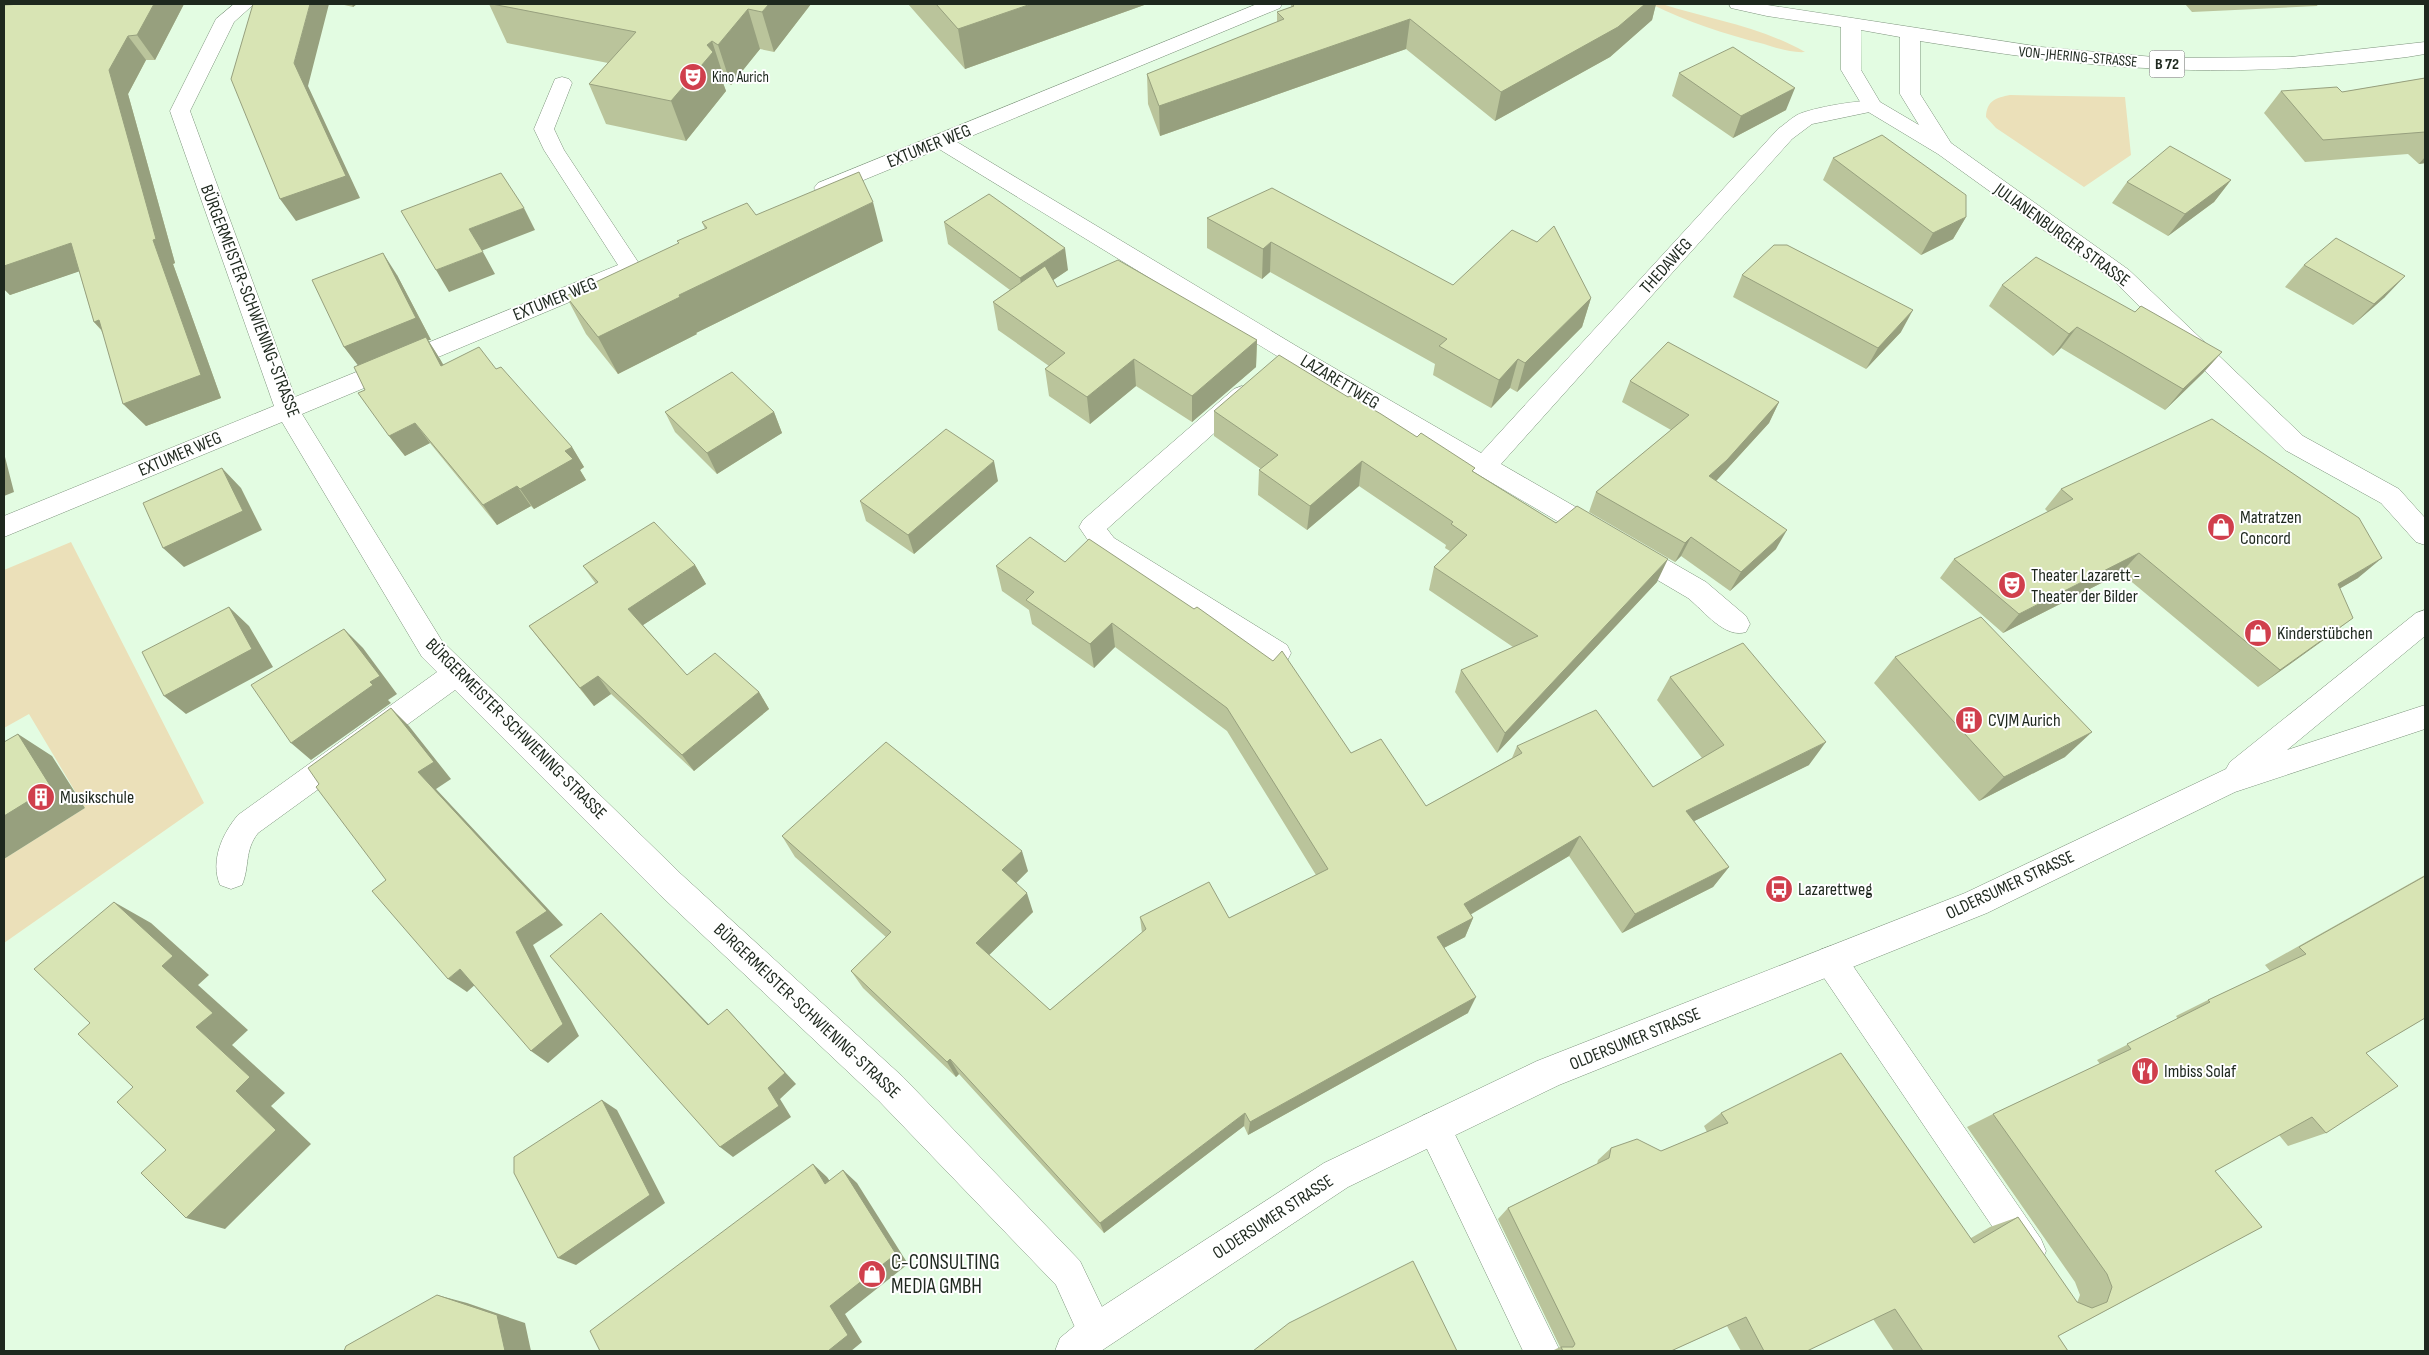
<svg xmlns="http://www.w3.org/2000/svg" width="2429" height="1355" viewBox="0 0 2429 1355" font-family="'Sofia Sans Condensed',sans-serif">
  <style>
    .green { fill: #ebe0b9 }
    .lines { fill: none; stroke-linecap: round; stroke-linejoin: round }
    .minor-casing { stroke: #7d937c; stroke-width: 1 }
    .major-casing { stroke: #7d937c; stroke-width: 1 }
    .minor { fill: #fff; fill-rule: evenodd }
    .major { fill: #fff; fill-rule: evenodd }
    .wall { fill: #bac49b }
    .shaded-wall { fill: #97a07e }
    .building { fill: #d8e4b4; stroke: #97a07e }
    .labels { text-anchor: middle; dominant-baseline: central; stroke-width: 4; stroke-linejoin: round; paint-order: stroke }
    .far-street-label { font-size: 15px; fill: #1e281e; stroke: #fff }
    .far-poi-label { font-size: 15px; fill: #1e281e; stroke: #fff; text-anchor: start }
    .shield { fill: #fff; stroke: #626862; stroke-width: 1 }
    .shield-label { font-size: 16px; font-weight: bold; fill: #1e281e }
    .street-label { font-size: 18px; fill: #1e281e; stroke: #fff }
    .poi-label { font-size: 18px; fill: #1e281e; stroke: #fff; text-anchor: start }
    .near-poi-label { font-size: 21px; fill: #1e281e; stroke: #fff; text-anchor: start }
  </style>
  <rect width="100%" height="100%" fill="#e3fce2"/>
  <path class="green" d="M 1651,4 L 1662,4 C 1709,19 1762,27 1805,52 C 1792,53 1776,48 1764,44 C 1724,34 1688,22 1651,4 Z
    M 2010,95 L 2125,97 L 2131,155 L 2084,187 L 1996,128 L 1986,117 C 1987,100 1996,98 2010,95 Z
    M 71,542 L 204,803 L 4,943 L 4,859 L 85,808 L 29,714 L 4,728 L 4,570 Z"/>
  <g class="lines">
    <g class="minor-casing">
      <path id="minor" d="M 234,4 L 254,4 L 234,22 L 190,111 L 295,397 L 618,265 L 544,150 L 534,129 L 555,79 L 562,77 L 569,79 L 572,83 L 554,129 L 564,150 L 642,268 L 639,273 L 302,414 L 442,641 L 681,874 L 903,1077 L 1080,1261 L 1114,1332 L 1109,1345 L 1096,1350 L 1083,1345 L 1056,1285 L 879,1101 L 659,894 L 455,690 L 258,833 C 244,851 250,866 242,885 L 231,889 L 220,885 C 210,861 222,834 238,815 L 437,672 L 422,657 L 282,422 L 4,537 L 4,516 L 274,406 L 170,111 L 216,19 Z
        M 1257,4 L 1282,4 L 1280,8 L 957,142 L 1298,347 L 1481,453 L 1778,129 C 1784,125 1790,119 1797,115 C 1810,108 1866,98 1879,102 L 1882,106 L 1879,110 L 1812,124 L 1792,139 L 1501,464 L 1706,582 L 1746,616 L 1750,624 L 1746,632 C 1725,639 1704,611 1688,598 L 1282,359 L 939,149 L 832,193 L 825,195 L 818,193 L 814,188 L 818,183 Z
        M 1242,386 L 1250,389 L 1254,395 L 1250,401 L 1107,529 L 1114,538 L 1287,645 L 1291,653 L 1287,661 L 1277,664 L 1267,661 L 1096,552 L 1079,527 L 1083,520 L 1234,389 Z
        M 1831,946 L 1842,950 L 2041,1239 L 2046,1251 L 2041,1263 L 2029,1268 L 2017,1263 L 1820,972 L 1815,961 L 1820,950 Z
        M 1434,1111 L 1446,1116 L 1560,1351 L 1523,1351 L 1417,1128 L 1422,1116 Z"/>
    </g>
    <g class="major-casing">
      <path id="major" d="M 1729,4 L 1761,4 L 2041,47 L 2165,58 L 2291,57 L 2425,42 L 2425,54 L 2407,57 C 2327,67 2246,73 2165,69 C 2082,66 2001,54 1920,41 L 1920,94 L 1951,143 L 2129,270 L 2303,436 L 2399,489 L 2425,518 L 2425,545 L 2416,542 L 2381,503 L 2285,450 L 2113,280 L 1938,154 L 1865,110 L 1841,70 L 1841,27 L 1767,16 L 1731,8 ZM 1861,30 L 1900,37 L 1900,94 L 1919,125 L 1880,102 L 1861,70 Z
        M 2425,610 L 2425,636 L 2287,750 L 2425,705 L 2425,729 L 2235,792 L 1987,913 L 1559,1085 L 1348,1187 L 1101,1351 L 1055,1351 L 1060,1338 L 1083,1319 L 1324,1163 L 1537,1061 L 1965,893 L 2226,769 L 2230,762 L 2416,613 Z"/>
    </g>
    <use href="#minor" class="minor"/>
    <use href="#major" class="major"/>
  </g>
  <path class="wall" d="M 4,4 L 184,4 L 155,60 L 146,60 L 128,94 L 175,263 L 173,264 L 221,398 L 146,426 L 101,330 L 94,322 L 79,271 L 10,295 L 4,289 Z
    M 340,4 L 357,4 L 353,7 Z
    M 489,4 L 811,4 L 774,52 L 760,49 L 731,85 L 725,81 L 723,83 L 726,91 L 686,141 L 606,124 L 589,84 L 608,63 L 507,43 Z
    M 908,4 L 1147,4 L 965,69 Z
    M 1291,4 L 1656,4 L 1652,20 L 1610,57 L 1495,121 L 1406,49 L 1160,136 L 1148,104 L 1147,74 L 1277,22 L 1277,12 L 1291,7 Z
    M 2185,4 L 2318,4 L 2317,6 L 2192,12 Z
    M 1679,73 L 1786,110 L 1733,138 L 1672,96 Z
    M 2425,78 L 2425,163 L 2419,164 L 2408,154 L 2305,162 L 2264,113 L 2281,91 L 2342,92 Z
    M 1833,158 L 1966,217 L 1953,239 L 1921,255 L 1823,180 Z
    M 2231,180 L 2214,202 L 2168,236 L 2112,203 L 2127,182 Z
    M 756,215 L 883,241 L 696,333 L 697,334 L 618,374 L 586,334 L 566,296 L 679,244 L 677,241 L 705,229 L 702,222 Z
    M 1207,218 L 1453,285 L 1591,298 L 1582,327 L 1517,392 L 1510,388 L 1491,408 L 1433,375 L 1435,364 L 1270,272 L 1262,279 L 1207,248 Z
    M 944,222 L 1068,270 L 1053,280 L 1057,287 L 1257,340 L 1256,367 L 1192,422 L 1136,386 L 1090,424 L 1049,396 L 1045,369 L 1049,366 L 998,330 L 993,302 L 1010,290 L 948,244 Z
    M 2304,265 L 2385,297 L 2353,325 L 2285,287 Z
    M 397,275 L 431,340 L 428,340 L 443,364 L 496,369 L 572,447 L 584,467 L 580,470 L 586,480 L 534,509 L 531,506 L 497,525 L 430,443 L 405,456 L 389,436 L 365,390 L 358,365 L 344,347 Z
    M 1742,275 L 1901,332 L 1866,369 L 1733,297 Z
    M 2002,285 L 2135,312 L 2222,352 L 2203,373 L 2165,410 L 2061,348 L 2053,356 L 1989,306 Z
    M 1630,381 L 1779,402 L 1769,423 L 1716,481 L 1776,549 L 1730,591 L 1681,556 L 1675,562 L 1589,512 L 1596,492 L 1671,430 L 1622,402 Z
    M 1348,397 L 1474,472 L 1556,523 L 1657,582 L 1497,753 L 1455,692 L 1461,670 L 1513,647 L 1429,590 L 1434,567 L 1450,551 L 1445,548 L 1446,545 L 1359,486 L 1307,530 L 1258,495 L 1259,470 L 1261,469 L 1214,436 L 1214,411 Z
    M 665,412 L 774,412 L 782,433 L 717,474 L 675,432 Z
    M 998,481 L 914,554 L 866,521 L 860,501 Z
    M 2061,489 L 2358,578 L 2340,588 L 2329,636 L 2258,687 L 2121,573 L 2003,633 L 1940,578 L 1954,559 L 2048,512 L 2045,509 Z
    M 1065,562 L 1351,753 L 1426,806 L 1512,758 L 1517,746 L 1653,787 L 1702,758 L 1657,700 L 1670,677 L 1809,765 L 1694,821 L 1729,867 L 1713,887 L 1622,933 L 1569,856 L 1470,915 L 1473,918 L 1465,937 L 1444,948 L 1468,1013 L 1248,1135 L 1244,1126 L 1104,1233 L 959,1074 L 956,1077 L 863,988 L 851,971 L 886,937 L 795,857 L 782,836 L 1028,871 L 1016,883 L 1033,912 L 989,955 L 1050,1010 L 1142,933 L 1140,917 L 1229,918 L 1316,875 L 1227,731 L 1115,647 L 1094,668 L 1032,624 L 1029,610 L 1002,591 L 996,566 Z
    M 695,565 L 706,584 L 643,625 L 687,675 L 759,692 L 769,709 L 694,771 L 611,694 L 594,706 L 543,644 L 529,626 L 596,584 L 583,566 Z
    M 1895,657 L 2065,757 L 1979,801 L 1874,683 Z
    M 2425,875 L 2425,1018 L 2366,1053 L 2326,1133 L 2288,1146 L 2279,1135 L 2215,1171 L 2262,1227 L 2058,1336 L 2068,1351 L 1894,1351 L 1873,1319 L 1807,1351 L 1741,1351 L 1727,1326 L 1671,1351 L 1552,1351 L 1560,1347 L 1498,1219 L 1508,1208 L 1597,1164 L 1598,1160 L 1611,1148 L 1661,1151 L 1707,1132 L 1704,1126 L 1721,1113 L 1971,1238 L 1990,1227 L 2018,1217 L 2077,1303 L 2080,1295 L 2075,1282 L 1967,1127 L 1993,1114 L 2100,1064 L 2097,1060 L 2178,1019 L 2176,1016 L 2208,1000 L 2270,971 L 2265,965 Z"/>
  <path class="shaded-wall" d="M 154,4 L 184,4 L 155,60 L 137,35 Z
    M 310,4 L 329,4 L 308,86 L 360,198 L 296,221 L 280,199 L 294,63 Z
    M 352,4 L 357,4 L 353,7 Z
    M 769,4 L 811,4 L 774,52 L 762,12 Z
    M 1031,4 L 1147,4 L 965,69 L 958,29 Z
    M 1645,4 L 1656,4 L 1652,20 L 1610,57 L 1495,121 L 1501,92 Z
    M 748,9 L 760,49 L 731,85 L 718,45 Z
    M 1410,19 L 1406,49 L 1160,136 L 1159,106 Z
    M 128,36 L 146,60 L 128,94 L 175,263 L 173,264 L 221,398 L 146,426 L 123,404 L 153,240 L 109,70 Z
    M 712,41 L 725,81 L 723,83 L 726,91 L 686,141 L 671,101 L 707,45 Z
    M 1795,88 L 1786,110 L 1733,138 L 1741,116 Z
    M 2425,157 L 2425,163 L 2419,164 Z
    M 2231,180 L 2214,202 L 2168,236 L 2185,214 Z
    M 873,202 L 883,241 L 696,333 L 697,334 L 618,374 L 598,337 L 679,295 Z
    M 524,208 L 535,230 L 481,251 L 469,229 Z
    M 1966,217 L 1953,239 L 1921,255 L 1933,233 Z
    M 1271,242 L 1270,272 L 1262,279 L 1263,249 Z
    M 71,243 L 92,267 L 10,295 L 4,289 L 4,266 Z
    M 1065,248 L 1068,270 L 1024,300 L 1020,278 Z
    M 483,252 L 495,274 L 449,292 L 436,270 Z
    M 383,253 L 397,275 L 431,340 L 428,340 L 440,359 L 455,387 L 360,368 L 344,347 Z
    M 2405,276 L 2385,297 L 2353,325 L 2374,304 Z
    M 1591,298 L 1582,327 L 1517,392 L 1525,363 Z
    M 1913,310 L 1901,332 L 1866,369 L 1878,348 Z
    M 99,320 L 116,345 L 94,322 Z
    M 2077,327 L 2061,348 L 2053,356 L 2069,334 Z
    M 1257,340 L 1256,367 L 1192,422 L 1192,396 Z
    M 2222,352 L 2203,373 L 2165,410 L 2183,389 Z
    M 1134,359 L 1136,386 L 1090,424 L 1087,397 Z
    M 1518,359 L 1510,388 L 1491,408 L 1499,380 Z
    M 1779,402 L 1769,423 L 1717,480 L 1699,496 L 1709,476 Z
    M 774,412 L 782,433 L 717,474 L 707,453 Z
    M 415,423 L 430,443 L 405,456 L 389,436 Z
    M 572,447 L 584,467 L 580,470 L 586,480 L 534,509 L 520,489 L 565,451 Z
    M 4,453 L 14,492 L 4,496 Z
    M 994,461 L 998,481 L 914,554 L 908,535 Z
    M 1362,461 L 1359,486 L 1307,530 L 1310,506 Z
    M 222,468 L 241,488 L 262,530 L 184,567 L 163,548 Z
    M 517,486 L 531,506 L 497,525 L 483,505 Z
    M 1787,530 L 1776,549 L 1730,591 L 1741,572 Z
    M 1691,537 L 1681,556 L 1675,562 L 1685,543 Z
    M 2139,553 L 2121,573 L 2003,633 L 2019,614 Z
    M 2382,558 L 2358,578 L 2315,603 L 2338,584 Z
    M 1668,559 L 1657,582 L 1497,753 L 1505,733 Z
    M 695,565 L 706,584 L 640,627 L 628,609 Z
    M 229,607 L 249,626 L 273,667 L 186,714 L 164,696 Z
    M 2353,618 L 2329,636 L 2258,687 L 2280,670 Z
    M 1112,623 L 1115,647 L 1094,668 L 1090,644 Z
    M 344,629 L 363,648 L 397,694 L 388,700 L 391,703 L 311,760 L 291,743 L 370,682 Z
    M 598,676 L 611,694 L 594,706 L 580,688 Z
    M 759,692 L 769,709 L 694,771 L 682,755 Z
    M 391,708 L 409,726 L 451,779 L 436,789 L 563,925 L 533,945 L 579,1036 L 548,1063 L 531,1051 L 516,932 L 418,772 Z
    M 2092,732 L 2065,757 L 1979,801 L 2004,777 Z
    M 18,734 L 52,756 L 85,808 L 4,859 L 4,816 Z
    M 1826,742 L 1809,765 L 1672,832 L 1686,811 Z
    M 1580,836 L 1569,856 L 1456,923 L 1464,904 Z
    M 1022,851 L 1028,871 L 1009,890 L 1002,870 Z
    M 1729,867 L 1713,887 L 1622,933 L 1635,914 Z
    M 1027,893 L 1033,912 L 983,961 L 976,943 Z
    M 114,902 L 151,923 L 209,975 L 198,985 L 248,1030 L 232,1045 L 285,1093 L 271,1106 L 311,1144 L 225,1229 L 186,1218 L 236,1091 L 196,1027 L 162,966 Z
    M 601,913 L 615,927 L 721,1037 L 708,1025 Z
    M 1473,918 L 1465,937 L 1430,955 L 1437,937 Z
    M 460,969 L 478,982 L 467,992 L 448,979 Z
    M 1476,997 L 1468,1013 L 1248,1135 L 1250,1122 Z
    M 727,1009 L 796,1084 L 780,1099 L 791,1117 L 733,1157 L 720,1147 L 768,1088 Z
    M 950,1059 L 959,1074 L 956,1077 L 947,1062 Z
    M 602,1100 L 617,1110 L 665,1203 L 576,1265 L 558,1258 Z
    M 1245,1113 L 1244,1126 L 1104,1233 L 1100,1223 Z
    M 813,1164 L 827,1177 L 840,1196 L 825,1184 Z
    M 843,1170 L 857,1183 L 908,1264 L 845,1314 L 862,1342 L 851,1351 L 828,1351 L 830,1306 Z
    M 437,1295 L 467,1303 L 525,1323 L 531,1351 L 505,1351 Z"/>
  <path class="building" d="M 23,4 L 154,4 L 137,35 L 128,36 L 109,70 L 156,239 L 153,240 L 201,375 L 123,404 L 99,320 L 94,322 L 71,243 L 4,266 L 4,5 Z
    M 253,4 L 310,4 L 294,63 L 346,176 L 280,199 L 231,79 Z
    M 492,4 L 769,4 L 762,12 L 748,9 L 718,45 L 712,41 L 707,45 L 713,52 L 671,101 L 589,84 L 636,32 Z
    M 936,4 L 1031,4 L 958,29 Z
    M 1292,4 L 1645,4 L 1618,27 L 1501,92 L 1410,19 L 1159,106 L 1147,74 L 1284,19 L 1277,12 L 1294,6 Z
    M 1733,47 L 1795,88 L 1741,116 L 1679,73 Z
    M 2425,78 L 2425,132 L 2323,140 L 2281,91 L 2337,87 L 2342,92 Z
    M 1882,135 L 1966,195 L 1966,217 L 1933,233 L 1833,158 Z
    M 2170,146 L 2231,180 L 2185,214 L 2127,182 Z
    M 859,172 L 873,202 L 679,295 L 680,297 L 598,337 L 566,296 L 679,243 L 677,241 L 707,228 L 702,222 L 747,203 L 756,215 Z
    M 501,173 L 524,208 L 469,229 L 483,252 L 436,270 L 401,211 Z
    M 1272,188 L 1453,285 L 1512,230 L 1537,242 L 1554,226 L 1591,298 L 1525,363 L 1518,359 L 1499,380 L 1439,346 L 1447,339 L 1271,242 L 1263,249 L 1207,218 Z
    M 989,194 L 1065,248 L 1020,278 L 944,222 Z
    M 2336,238 L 2405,276 L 2374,304 L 2304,265 Z
    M 1774,245 L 1787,245 L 1913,310 L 1878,348 L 1742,275 Z
    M 383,253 L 416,318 L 344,347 L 312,280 Z
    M 2036,257 L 2135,312 L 2141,306 L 2222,352 L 2183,389 L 2077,327 L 2069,334 L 2002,285 Z
    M 1118,260 L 1257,340 L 1192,396 L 1134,359 L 1087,397 L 1045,369 L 1065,353 L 993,302 L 1045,266 L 1057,287 Z
    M 426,337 L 441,366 L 479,347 L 496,369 L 501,367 L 572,447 L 565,451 L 573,459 L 520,489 L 517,486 L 483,505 L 415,423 L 389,436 L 358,393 L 365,390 L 354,367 Z
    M 1668,342 L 1779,402 L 1727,460 L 1709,476 L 1787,530 L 1741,572 L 1691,537 L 1685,543 L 1596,492 L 1689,415 L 1630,381 Z
    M 1279,355 L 1348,397 L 1350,396 L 1381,414 L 1417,437 L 1421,433 L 1475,468 L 1472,471 L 1556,523 L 1577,506 L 1668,559 L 1505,733 L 1461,670 L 1538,636 L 1434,567 L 1467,535 L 1451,524 L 1453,522 L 1362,461 L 1310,506 L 1259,470 L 1278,455 L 1214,411 Z
    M 732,372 L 774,412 L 707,453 L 665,412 Z
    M 2212,419 L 2359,518 L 2382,558 L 2338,584 L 2353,618 L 2280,670 L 2139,553 L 2019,614 L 1954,559 L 2073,499 L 2061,489 Z
    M 946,429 L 994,461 L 908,535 L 860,501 Z
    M 222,468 L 243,511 L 163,548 L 143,503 Z
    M 654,522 L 695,565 L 628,609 L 687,675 L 715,653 L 759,692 L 682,755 L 598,676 L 580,688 L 529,626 L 598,582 L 583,566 Z
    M 1030,537 L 1065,562 L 1089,539 L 1194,609 L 1197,607 L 1273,661 L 1282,651 L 1351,753 L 1381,739 L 1426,806 L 1522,753 L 1517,746 L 1596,710 L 1653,787 L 1724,745 L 1670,677 L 1743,643 L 1826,742 L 1686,811 L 1729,867 L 1635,914 L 1580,836 L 1464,904 L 1473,918 L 1437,937 L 1476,997 L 1250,1122 L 1245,1113 L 1100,1223 L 950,1059 L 947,1062 L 851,971 L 891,932 L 782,836 L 886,742 L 1022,851 L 1002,870 L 1027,893 L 976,943 L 1050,1010 L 1146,929 L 1140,917 L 1209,882 L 1229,918 L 1328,869 L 1227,708 L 1112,623 L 1090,644 L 1026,600 L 1034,592 L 996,566 Z
    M 229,607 L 252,649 L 164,696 L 142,652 Z
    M 1981,617 L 2092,732 L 2004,777 L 1895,657 Z
    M 344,629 L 380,676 L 370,682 L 373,685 L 291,743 L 251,685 Z
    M 391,708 L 434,762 L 418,772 L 547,911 L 516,932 L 563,1024 L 531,1051 L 460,969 L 448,979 L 372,891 L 386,880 L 316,787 L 319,784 L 308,768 Z
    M 18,734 L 51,787 L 4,816 L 4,742 Z
    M 2425,876 L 2425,1018 L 2366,1053 L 2398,1086 L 2326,1133 L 2312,1117 L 2215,1171 L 2262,1227 L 2058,1336 L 2068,1351 L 1923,1351 L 1895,1309 L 1807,1351 L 1764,1351 L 1746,1317 L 1671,1351 L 1563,1351 L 1561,1347 L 1573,1347 L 1575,1344 L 1508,1208 L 1609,1158 L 1611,1148 L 1637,1139 L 1661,1151 L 1728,1123 L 1721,1113 L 1841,1053 L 1974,1243 L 2018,1217 L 2077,1302 L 2092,1308 L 2107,1302 L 2112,1287 L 2107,1274 L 1993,1114 L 2131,1049 L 2127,1044 L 2210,1002 L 2208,1000 L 2306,954 L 2299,947 Z
    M 114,902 L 173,956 L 162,966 L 213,1013 L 196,1027 L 250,1077 L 236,1091 L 276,1130 L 186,1218 L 141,1173 L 166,1150 L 117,1102 L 133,1087 L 78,1034 L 90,1023 L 34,969 Z
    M 601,913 L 708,1025 L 727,1009 L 785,1073 L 768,1088 L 779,1106 L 720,1147 L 550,956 Z
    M 602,1100 L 650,1195 L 558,1258 L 514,1173 L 514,1157 Z
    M 813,1164 L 825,1184 L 843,1170 L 896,1254 L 830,1306 L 848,1335 L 828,1351 L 600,1351 L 590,1331 Z
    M 1413,1261 L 1457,1351 L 1253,1351 L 1289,1323 Z
    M 437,1295 L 497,1315 L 505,1351 L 344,1351 L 346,1346 Z"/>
  <defs>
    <g id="theatre-disc" transform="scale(1.4375)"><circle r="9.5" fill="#d03f4c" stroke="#fff"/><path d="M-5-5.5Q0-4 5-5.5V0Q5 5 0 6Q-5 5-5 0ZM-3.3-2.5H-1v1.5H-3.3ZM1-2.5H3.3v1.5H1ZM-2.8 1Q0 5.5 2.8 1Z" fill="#fff"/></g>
    <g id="shop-disc" transform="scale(1.4375)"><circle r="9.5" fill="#d03f4c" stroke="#fff"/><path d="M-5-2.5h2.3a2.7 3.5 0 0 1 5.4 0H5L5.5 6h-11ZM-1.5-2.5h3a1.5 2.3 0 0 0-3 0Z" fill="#fff"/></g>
    <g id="building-disc" transform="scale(1.4375)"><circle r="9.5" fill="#d03f4c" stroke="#fff"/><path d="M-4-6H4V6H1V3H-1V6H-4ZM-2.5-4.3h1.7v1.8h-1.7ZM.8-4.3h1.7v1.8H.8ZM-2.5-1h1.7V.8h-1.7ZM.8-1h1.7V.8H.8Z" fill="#fff"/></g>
    <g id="bus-disc" transform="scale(1.4375)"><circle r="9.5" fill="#d03f4c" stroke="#fff"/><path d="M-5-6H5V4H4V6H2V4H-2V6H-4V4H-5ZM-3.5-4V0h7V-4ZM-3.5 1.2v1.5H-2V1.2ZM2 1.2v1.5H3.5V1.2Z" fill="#fff"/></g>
    <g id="restaurant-disc" transform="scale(1.4375)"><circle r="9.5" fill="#d03f4c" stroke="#fff"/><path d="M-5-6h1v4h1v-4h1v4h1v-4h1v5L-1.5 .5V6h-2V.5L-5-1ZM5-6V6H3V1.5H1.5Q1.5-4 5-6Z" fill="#fff"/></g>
  </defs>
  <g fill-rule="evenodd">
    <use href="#theatre-disc" x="693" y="77"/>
    <use href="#shop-disc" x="2221" y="527"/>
    <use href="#theatre-disc" x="2012" y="585"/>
    <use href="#shop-disc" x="2258" y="633"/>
    <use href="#building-disc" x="1969" y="720"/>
    <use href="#building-disc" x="41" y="797"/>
    <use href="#bus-disc" x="1779" y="889"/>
    <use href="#restaurant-disc" x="2145" y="1071"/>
    <use href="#shop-disc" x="872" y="1274"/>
  </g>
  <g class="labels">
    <g class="far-street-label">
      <text transform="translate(2078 57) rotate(5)">VON-JHERING-STRASSE</text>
    </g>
    <g class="far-poi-label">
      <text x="712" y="77">Kino Aurich</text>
    </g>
    <rect class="shield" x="2149.5" y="50.5" width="35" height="27" rx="4"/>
    <g class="shield-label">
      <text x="2167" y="64">B 72</text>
    </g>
    <g class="street-label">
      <text transform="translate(929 146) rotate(-22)">EXTUMER WEG</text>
      <text transform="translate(2062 235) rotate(36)">JULIANENBURGER STRASSE</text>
      <text transform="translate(1666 266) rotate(-48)">THEDAWEG</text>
      <text transform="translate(555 299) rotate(-22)">EXTUMER WEG</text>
      <text transform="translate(250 301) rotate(69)">BÜRGERMEISTER-SCHWIENING-STRASSE</text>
      <text transform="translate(1340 382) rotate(31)">LAZARETTWEG</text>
      <text transform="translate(180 454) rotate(-23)">EXTUMER WEG</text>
      <text transform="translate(516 729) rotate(45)">BÜRGERMEISTER-SCHWIENING-STRASSE</text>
      <text transform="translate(2010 885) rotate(-25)">OLDERSUMER STRASSE</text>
      <text transform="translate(807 1011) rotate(43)">BÜRGERMEISTER-SCHWIENING-STRASSE</text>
      <text transform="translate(1635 1039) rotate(-22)">OLDERSUMER STRASSE</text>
      <text transform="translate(1273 1217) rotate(-33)">OLDERSUMER STRASSE</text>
    </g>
    <g class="poi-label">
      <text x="2240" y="517">Matratzen<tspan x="2240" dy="21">Concord</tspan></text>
      <text x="2031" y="575">Theater Lazarett -<tspan x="2031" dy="21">Theater der Bilder</tspan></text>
      <text x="2277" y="633">Kinderstübchen</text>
      <text x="1988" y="720">CVJM Aurich</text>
      <text x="60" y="797">Musikschule</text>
      <text x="1798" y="889">Lazarettweg</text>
      <text x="2164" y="1071">Imbiss Solaf</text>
    </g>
    <g class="near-poi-label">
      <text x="891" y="1262">C-CONSULTING<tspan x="891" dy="24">MEDIA GMBH</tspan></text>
    </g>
  </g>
  <rect width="2429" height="1355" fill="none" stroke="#1e281e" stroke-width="10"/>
</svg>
